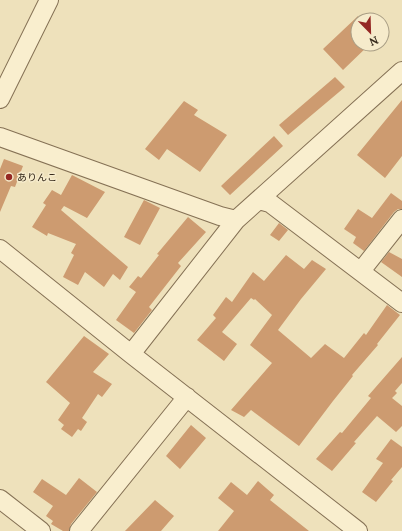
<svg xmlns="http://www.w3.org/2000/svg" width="402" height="531" viewBox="0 0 402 531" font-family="Lora,'Noto Sans JP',serif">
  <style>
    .building { fill: #cd9b70 }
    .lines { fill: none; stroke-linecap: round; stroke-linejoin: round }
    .minor-casing { stroke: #857155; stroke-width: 20 }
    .minor { stroke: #f9eece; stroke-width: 18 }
    .poi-dot { fill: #952824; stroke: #f6ebcb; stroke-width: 1.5 }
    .labels { text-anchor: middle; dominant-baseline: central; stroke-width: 3; stroke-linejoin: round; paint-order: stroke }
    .poi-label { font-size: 10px; fill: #34281a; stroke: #f6ebcb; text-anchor: start }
  </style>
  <rect width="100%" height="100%" fill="#eee1bb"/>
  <path class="building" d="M 358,16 L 358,44 L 370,44 L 343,70 L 323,49 Z
    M 335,77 L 345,87 L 288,135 L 279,125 Z
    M 402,100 L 402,156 L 385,178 L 357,155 Z
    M 184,101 L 198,110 L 194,115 L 227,135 L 200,172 L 167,149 L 159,160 L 145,149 Z
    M 274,136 L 283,146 L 230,195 L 221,186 Z
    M 4,159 L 23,166 L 15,187 L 11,186 L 0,212 L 0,169 Z
    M 72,175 L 105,192 L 87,218 L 64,206 L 61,210 L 128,267 L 120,280 L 113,274 L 104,287 L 85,272 L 78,285 L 63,277 L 74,255 L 71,253 L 76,244 L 48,233 L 47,236 L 32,227 L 46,205 L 43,203 L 52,190 L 61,195 Z
    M 391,193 L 402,201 L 402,209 L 398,209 L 394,212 L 364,251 L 353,243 L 356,237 L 344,229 L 358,209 L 372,218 Z
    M 144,200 L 160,208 L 140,245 L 124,237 Z
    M 188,217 L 206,232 L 178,263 L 181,266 L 149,307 L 152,310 L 134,333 L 116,320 L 136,292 L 129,287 L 138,276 L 141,278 L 159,255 L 157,254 Z
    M 279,223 L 288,230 L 279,241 L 270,235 Z
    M 389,252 L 402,259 L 402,277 L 381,262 Z
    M 286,255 L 304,269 L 312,260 L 326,269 L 301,299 L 278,330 L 311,358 L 325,344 L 344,358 L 364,333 L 366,335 L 387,305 L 400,315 L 377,344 L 378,345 L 352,375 L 353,376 L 333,401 L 299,446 L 251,410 L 244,417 L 231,410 L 272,363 L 250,345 L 272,315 L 255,299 L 254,300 L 251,298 L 222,332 L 237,344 L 224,361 L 197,340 L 216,318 L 213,315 L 226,297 L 232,302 L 253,272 L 264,281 Z
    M 84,336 L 109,354 L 93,372 L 112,384 L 102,397 L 98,394 L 82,418 L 87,422 L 81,431 L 78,429 L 72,437 L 61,429 L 64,425 L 58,420 L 70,403 L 46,382 Z
    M 402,357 L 402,383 L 395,391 L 397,393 L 392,398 L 402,406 L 402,426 L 396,432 L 377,416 L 354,442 L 356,443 L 332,471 L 316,459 L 340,432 L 342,433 L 371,398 L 368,396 Z
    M 191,425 L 206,438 L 180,469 L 166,456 Z
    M 391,439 L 402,447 L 402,467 L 391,480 L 393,481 L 376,502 L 362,492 L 383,463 L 376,459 Z
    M 79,478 L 97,492 L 71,524 L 69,531 L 63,531 L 51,524 L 53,521 L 46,516 L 53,506 L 33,492 L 42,479 L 66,495 Z
    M 258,481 L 274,495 L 270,500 L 309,531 L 218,531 L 234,511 L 218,498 L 231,482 L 247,495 Z
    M 155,500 L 174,516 L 161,531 L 125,531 Z"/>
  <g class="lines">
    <g class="minor-casing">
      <path id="minor" d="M 0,99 L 49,0
        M 0,137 L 220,216 L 236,220 L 402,71
        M 259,200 L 270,203 L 402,303
        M 0,249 L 131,354 L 358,531
        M 361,271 L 402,219
        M 131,354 L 236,220
        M 0,499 L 41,531
        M 79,531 L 187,397"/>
    </g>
    <use href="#minor" class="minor"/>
  </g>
  <circle class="poi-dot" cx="9" cy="177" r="4"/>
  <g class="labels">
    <g class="poi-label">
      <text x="17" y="177">ありんこ</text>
    </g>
  </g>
  <g transform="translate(370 32) rotate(157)"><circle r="19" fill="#f6ebcb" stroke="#a89d84"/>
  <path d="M0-3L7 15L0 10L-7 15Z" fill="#952824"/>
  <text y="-6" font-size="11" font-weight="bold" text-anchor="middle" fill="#34281a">N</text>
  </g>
</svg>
